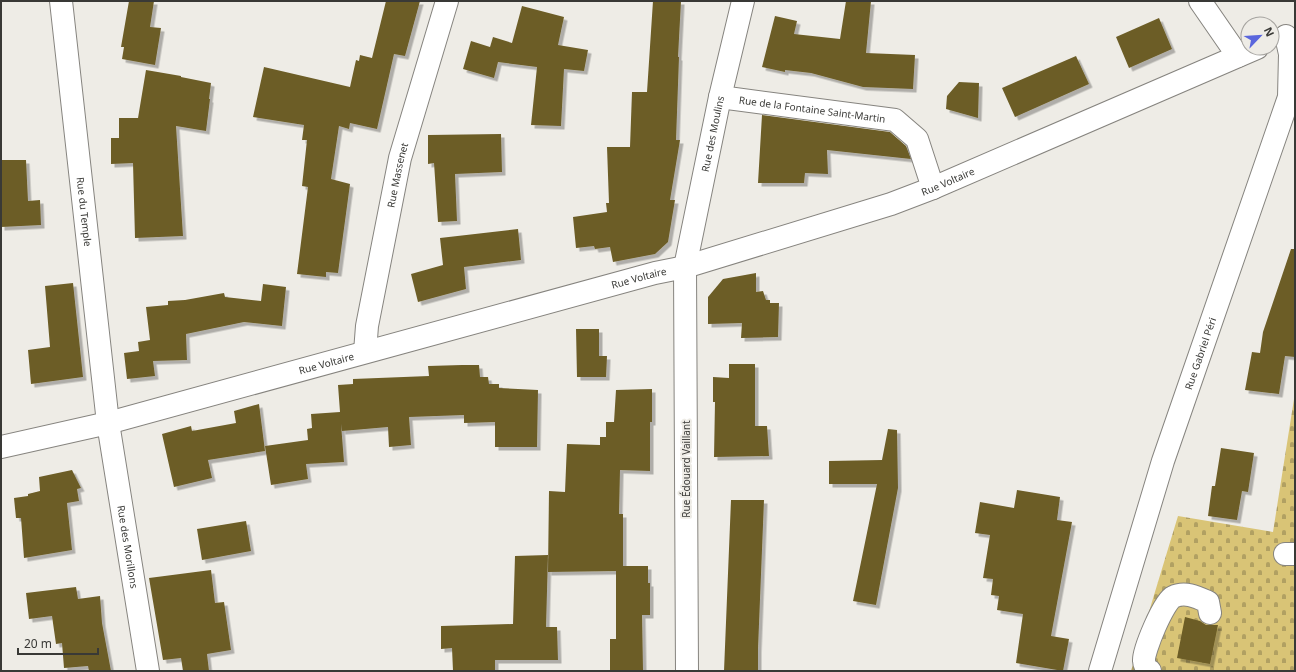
<svg xmlns="http://www.w3.org/2000/svg" width="1296" height="672" viewBox="0 0 1296 672" font-family="'Noto Sans',sans-serif">
  <style>
    .cemetery { fill: url(#cemetery-stones) }
    .building { fill: #6c5d27; filter: url(#shadow) }
    .lines { fill: none; stroke-linecap: round; stroke-linejoin: round }
    .minor-casing { stroke: #86847f; stroke-width: 24 }
    .minor { stroke: #fff; stroke-width: 22 }
    .labels { text-anchor: middle; dominant-baseline: central; stroke-width: 4; stroke-linejoin: round; paint-order: stroke }
    .street-label { font-size: 10px; fill: #393936; stroke: #eeece6 }
  </style>
  <defs>
    <pattern id="cemetery-stones" width="16" height="16" patternUnits="userSpaceOnUse"><rect width="16" height="16" fill="#d9c476"/><path d="M2 7V4a2 2 0 0 1 4 0v3zM10 15v-3a2 2 0 0 1 4 0v3z" fill="#b1a062"/></pattern>
    <filter id="shadow"><feDropShadow dx="3.5" dy="3.5" stdDeviation="0" flood-color="#0004"/></filter>
  </defs>
  <rect width="100%" height="100%" fill="#eeece6"/>
  <path class="cemetery" d="M 1294,399 L 1295,399 L 1295,671 L 1131,671 L 1178,516 L 1273,532 Z"/>
  <path class="building" d="M 129,1 L 154,1 L 150,27 L 161,28 L 155,65 L 122,59 L 124,47 L 121,47 Z
    M 386,1 L 420,1 L 405,56 L 394,54 L 377,129 L 350,123 L 349,129 L 339,126 L 331,179 L 350,184 L 338,273 L 326,272 L 326,277 L 297,274 L 308,187 L 302,186 L 307,140 L 302,140 L 304,125 L 253,117 L 264,67 L 350,87 L 356,60 L 359,61 L 360,55 L 372,58 Z
    M 653,1 L 681,1 L 678,57 L 679,57 L 676,140 L 680,140 L 670,200 L 675,200 L 668,242 L 655,254 L 613,262 L 610,247 L 595,249 L 594,246 L 576,248 L 573,217 L 607,212 L 606,203 L 609,203 L 607,147 L 630,147 L 632,92 L 647,92 Z
    M 846,1 L 871,1 L 866,53 L 915,55 L 913,89 L 863,87 L 811,73 L 785,70 L 785,72 L 762,67 L 775,16 L 797,21 L 794,34 L 840,39 Z
    M 522,6 L 564,17 L 558,45 L 588,50 L 584,71 L 564,69 L 561,126 L 531,125 L 537,67 L 498,62 L 494,78 L 463,69 L 471,41 L 490,47 L 493,37 L 512,43 Z
    M 1159,18 L 1172,49 L 1129,68 L 1116,37 Z
    M 1076,56 L 1089,84 L 1015,117 L 1002,88 Z
    M 146,70 L 181,76 L 181,77 L 211,83 L 209,99 L 210,99 L 206,131 L 176,126 L 183,236 L 135,238 L 133,163 L 111,164 L 111,138 L 119,138 L 119,118 L 138,118 Z
    M 959,82 L 979,83 L 978,118 L 946,109 L 947,96 Z
    M 762,115 L 890,132 L 906,146 L 911,159 L 827,150 L 828,174 L 805,173 L 804,183 L 758,183 Z
    M 501,134 L 502,172 L 455,174 L 457,221 L 438,222 L 434,163 L 428,164 L 428,135 Z
    M 1,160 L 26,160 L 28,201 L 40,200 L 41,225 L 1,227 Z
    M 518,229 L 521,260 L 464,267 L 466,289 L 418,302 L 411,274 L 443,265 L 440,238 Z
    M 1291,249 L 1295,249 L 1295,357 L 1285,356 L 1279,394 L 1245,390 L 1252,352 L 1260,353 L 1263,332 Z
    M 756,273 L 756,292 L 763,291 L 766,300 L 770,300 L 770,303 L 779,303 L 778,337 L 741,338 L 742,323 L 708,324 L 708,297 L 723,279 Z
    M 73,283 L 83,377 L 31,384 L 28,350 L 50,347 L 45,286 Z
    M 263,284 L 286,287 L 282,326 L 244,322 L 186,334 L 187,360 L 153,361 L 155,376 L 127,379 L 124,353 L 139,351 L 138,342 L 150,340 L 146,307 L 168,305 L 168,301 L 185,300 L 224,293 L 225,297 L 261,301 Z
    M 576,329 L 599,329 L 599,356 L 607,356 L 606,377 L 577,377 Z
    M 729,364 L 755,364 L 755,426 L 767,426 L 769,456 L 714,457 L 715,402 L 713,402 L 713,377 L 729,378 Z
    M 462,365 L 479,365 L 480,377 L 488,377 L 489,384 L 499,384 L 499,388 L 538,390 L 537,447 L 495,447 L 495,422 L 464,423 L 464,415 L 409,417 L 411,445 L 389,447 L 388,427 L 342,431 L 341,424 L 344,462 L 306,464 L 308,479 L 271,485 L 265,446 L 308,440 L 307,429 L 312,428 L 311,414 L 340,412 L 338,385 L 353,384 L 353,379 L 429,376 L 428,366 Z
    M 652,389 L 652,422 L 650,422 L 650,471 L 620,470 L 619,514 L 623,514 L 623,566 L 648,566 L 648,583 L 650,583 L 650,615 L 642,615 L 643,670 L 610,671 L 610,639 L 616,639 L 616,571 L 548,572 L 549,491 L 565,492 L 567,444 L 600,445 L 600,437 L 606,437 L 606,422 L 614,422 L 616,390 Z
    M 259,404 L 265,451 L 208,460 L 212,478 L 174,487 L 162,434 L 191,426 L 192,431 L 236,423 L 234,411 Z
    M 888,429 L 897,430 L 898,488 L 876,605 L 853,601 L 877,484 L 829,484 L 829,461 L 882,460 Z
    M 1221,448 L 1254,453 L 1248,492 L 1242,491 L 1237,520 L 1208,516 L 1212,486 L 1215,486 Z
    M 72,470 L 81,488 L 77,489 L 79,501 L 67,503 L 72,550 L 24,558 L 21,518 L 16,518 L 14,498 L 28,496 L 28,494 L 40,491 L 39,477 Z
    M 1017,490 L 1060,497 L 1057,520 L 1072,522 L 1051,636 L 1069,639 L 1063,671 L 1016,663 L 1023,614 L 997,610 L 999,596 L 991,595 L 993,579 L 983,578 L 990,535 L 975,533 L 980,502 L 1014,508 Z
    M 731,500 L 764,500 L 758,649 L 758,671 L 724,671 Z
    M 246,521 L 251,551 L 202,560 L 197,529 Z
    M 548,555 L 546,627 L 557,627 L 558,660 L 495,660 L 495,671 L 453,671 L 452,648 L 441,649 L 441,626 L 513,624 L 515,556 Z
    M 211,570 L 215,603 L 224,602 L 231,650 L 207,654 L 209,671 L 183,671 L 181,658 L 163,660 L 149,578 Z
    M 76,587 L 78,599 L 100,596 L 102,623 L 111,671 L 89,671 L 88,666 L 64,668 L 62,643 L 56,644 L 52,616 L 29,619 L 26,593 Z
    M 1185,617 L 1200,621 L 1206,625 L 1218,625 L 1210,664 L 1177,658 Z"/>
  <g class="lines">
    <g class="minor-casing">
      <g id="minor">
        <path id="s1" d="M 61,1 L 108,423 L 148,671"/>
        <path d="M 1200,1 L 1238,56"/>
        <path id="s2" d="M 720,97 L 895,120 L 917,139 L 933,188"/>
        <path id="s3" d="M 365,352 L 367,326 L 400,158 L 447,1"/>
        <path id="s4" d="M 1,447 L 108,423 L 655,273 L 685,267 L 891,204 L 933,188 L 1257,48"/>
        <path d="M 1285,554 L 1295,554"/>
        <path id="s5" d="M 687,671 L 685,267 L 720,97 L 743,1"/>
        <path id="s6" d="M 1100,671 L 1163,461 L 1289,97 L 1290,54 L 1286,36"/>
        <path d="M 1150,671 L 1147,670 C 1146,667 1144,664 1144,661 C 1143,651 1164,601 1173,597 C 1185,591 1197,597 1208,602 L 1210,613"/>
      </g>
    </g>
    <use href="#minor" class="minor"/>
  </g>
  <g class="labels">
    <g class="street-label">
      <text stroke="none"><textPath href="#s2" startOffset="93">Rue de la Fontaine Saint-Martin</textPath></text>
      <text stroke="none"><textPath href="#s5" startOffset="540">Rue des Moulins</textPath></text>
      <text stroke="none"><textPath href="#s3" startOffset="180">Rue Massenet</textPath></text>
      <text stroke="none"><textPath href="#s4" startOffset="984">Rue Voltaire</textPath></text>
      <text stroke="none"><textPath href="#s1" startOffset="212">Rue du Temple</textPath></text>
      <text stroke="none"><textPath href="#s4" startOffset="660">Rue Voltaire</textPath></text>
      <text stroke="none"><textPath href="#s6" startOffset="333">Rue Gabriel Péri</textPath></text>
      <text stroke="none"><textPath href="#s4" startOffset="336">Rue Voltaire</textPath></text>
      <text transform="translate(686 469) rotate(-90)">Rue Édouard Vaillant</text>
      <text stroke="none"><textPath href="#s1" startOffset="550">Rue des Morillons</textPath></text>
    </g>
  </g>
  <rect width="1296" height="672" fill="none" stroke="#393936" stroke-width="4"/>
  <g transform="translate(1260 36) rotate(65)"><circle r="19" fill="#eeece6" stroke="#a6a4a0"/>
  <path d="M0-3L7 15L0 10L-7 15Z" fill="#5a66dd"/>
  <text y="-6" font-size="11" font-weight="bold" text-anchor="middle" fill="#393936">N</text>
  </g>
  <path d="M18 648v6h80v-6" fill="none" stroke="#393936" stroke-width="2"/>
  <text x="24" y="648" font-size="12" fill="#393936" stroke="#eeece6" stroke-width="3" paint-order="stroke">20 m</text>
</svg>
